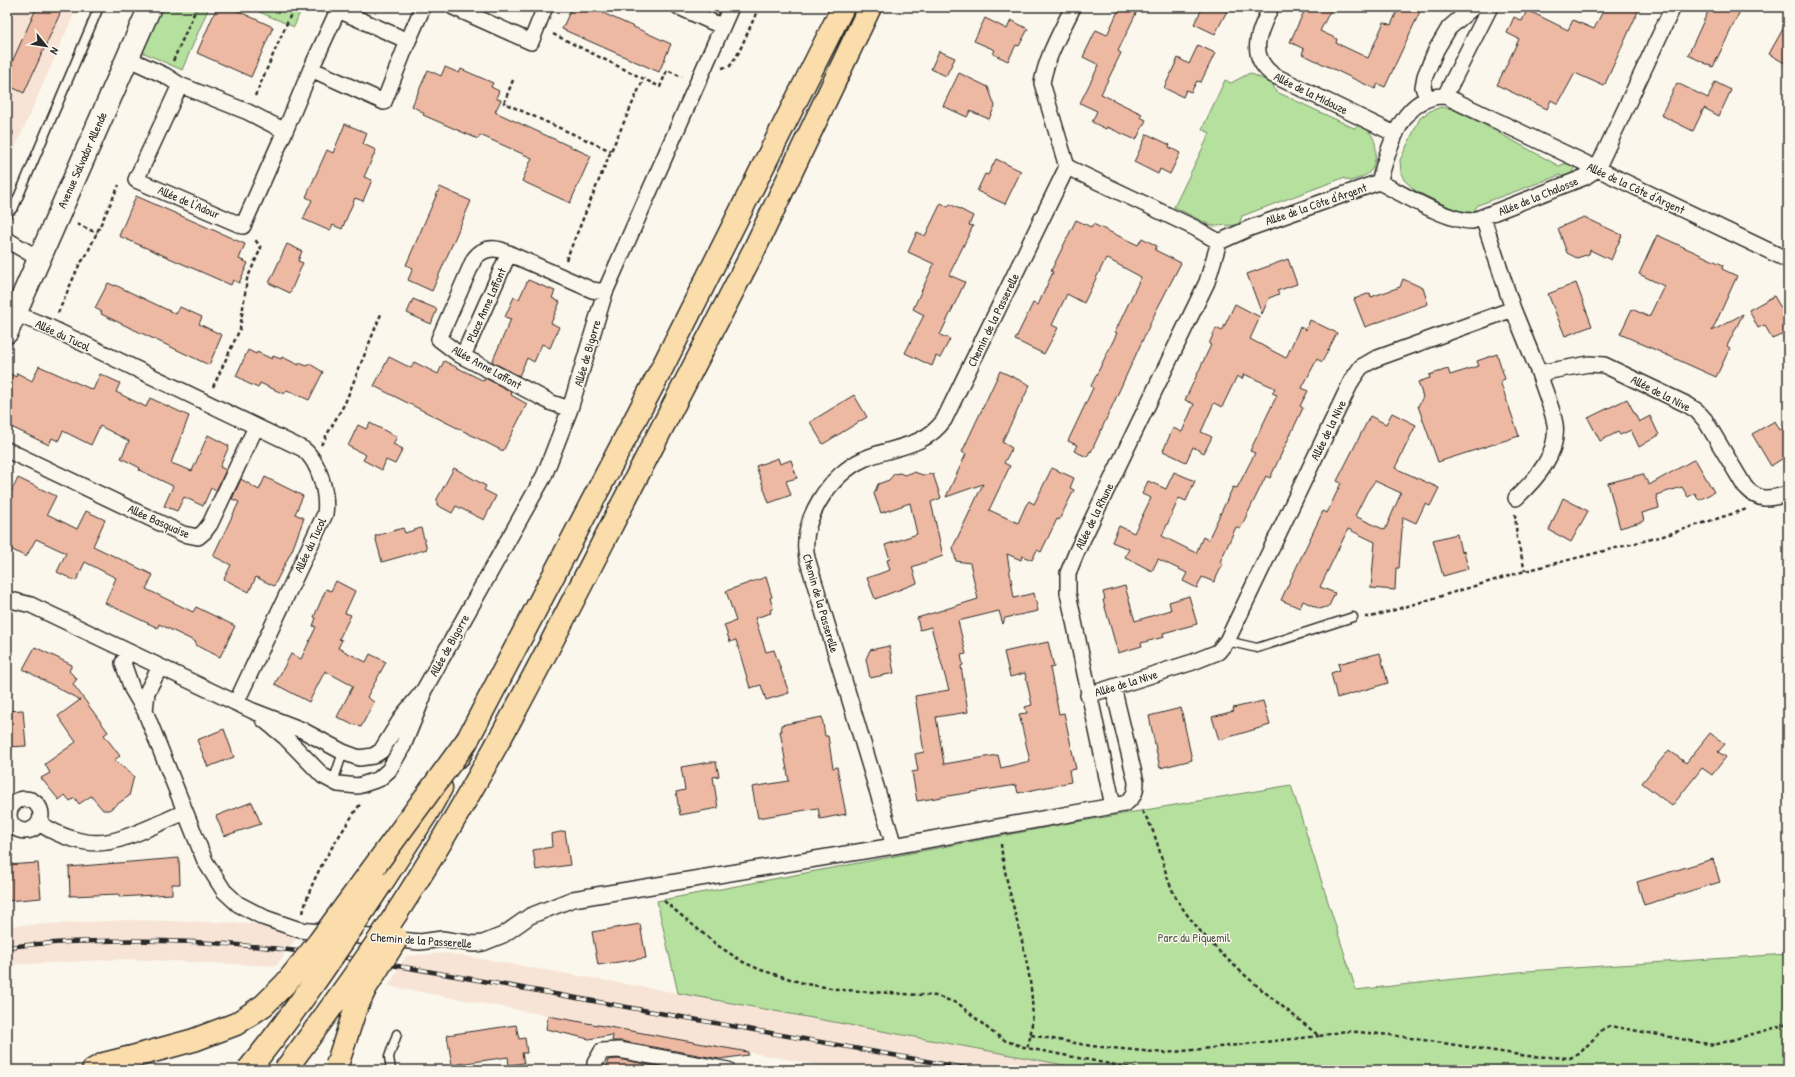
<svg xmlns="http://www.w3.org/2000/svg" width="1795" height="1077" viewBox="0 0 1795 1077" font-family="'Patrick Hand',sans-serif">
  <style>
    .built { fill: #f7e4d6 }
    .green { fill: #b5e09d; stroke: #708664 }
    .building { fill: #eeb9a2; stroke: #2b2b2b; fill-rule: evenodd }
    .lines { fill: none; stroke-linecap: round; stroke-linejoin: round }
    .lane-casing { stroke: #2b2b2b; stroke-width: 11 }
    .street-casing { stroke: #2b2b2b; stroke-width: 18 }
    .secondary-casing { stroke: #2b2b2b; stroke-width: 25 }
    .highway-casing { stroke: #2b2b2b; stroke-width: 25 }
    .path { stroke: #2b2b2b; stroke-width: 2.5; stroke-dasharray: 4 3; stroke-linecap: butt }
    .lane { stroke: #fbf7ec; stroke-width: 8 }
    .street { stroke: #fbf7ec; stroke-width: 15 }
    .secondary { stroke: #fbf7ec; stroke-width: 22 }
    .highway { stroke: #fbddab; stroke-width: 22 }
    .rail-casing { stroke: #2b2b2b; stroke-width: 4.5 }
    .rail { stroke: #fbf7ec; stroke-width: 3; stroke-dasharray: 9; stroke-linecap: butt }
    .highway-bridge-casing { stroke: #2b2b2b; stroke-width: 25; stroke-linecap: butt }
    .highway-bridge { stroke: #fbddab; stroke-width: 22 }
    .labels { text-anchor: middle; dominant-baseline: central; stroke-width: 3; stroke-linejoin: round; paint-order: stroke }
    .street-label { font-size: 12px; fill: #2b2b2b; stroke: #fbf7ec }
    .park-label { font-size: 12px; fill: #4e5848; stroke: #fbf7ec }
  </style>
  <rect width="100%" height="100%" fill="#fbf7ec"/>
  <filter id="ink" filterUnits="userSpaceOnUse"><feTurbulence type="fractalNoise" baseFrequency=".025" numOctaves="2"/><feDisplacementMap in="SourceGraphic" scale="8" xChannelSelector="R" yChannelSelector="G"/><feConvolveMatrix kernelMatrix="1 2 1 2 8 2 1 2 1" color-interpolation-filters="sRGB"/></filter>
  <g filter="url(#ink)">
    <path class="built" d="M 7,7 L 77,7 L 8,164 L 7,164 Z
      M 127,920 L 252,923 L 296,938 L 276,966 L 125,959 L 7,965 L 7,926 Z
      M 447,953 L 678,993 L 1091,1070 L 845,1070 L 388,986 L 406,956 Z"/>
    <path class="green" d="M 161,7 L 209,7 L 182,70 L 142,52 Z
      M 248,7 L 302,7 L 294,27 Z
      M 1250,73 L 1273,84 L 1275,91 L 1354,128 L 1360,125 C 1374,132 1378,145 1375,160 C 1374,162 1374,167 1372,169 C 1368,176 1357,179 1350,181 L 1343,178 L 1242,216 L 1239,225 L 1212,226 L 1174,207 L 1210,133 L 1202,129 L 1225,80 L 1231,83 Z
      M 1441,107 L 1452,109 L 1479,122 L 1559,166 L 1569,162 L 1574,167 C 1573,173 1571,175 1565,178 L 1560,175 L 1478,205 L 1473,212 L 1464,214 L 1417,192 L 1404,180 L 1401,173 L 1400,160 L 1420,118 L 1430,111 Z
      M 1291,785 L 1356,990 L 1527,971 L 1788,954 L 1788,1070 L 1091,1070 L 678,993 L 657,901 L 1070,823 Z"/>
    <path class="building" d="M 37,7 L 63,7 L 24,93 L 7,85 L 7,73 Z
      M 217,7 L 229,7 L 273,27 L 251,77 L 197,53 Z
      M 572,7 L 590,7 L 671,44 L 659,72 L 562,29 Z
      M 1120,7 L 1139,7 L 1118,51 L 1121,53 L 1101,94 L 1142,114 L 1140,117 L 1146,120 L 1136,140 L 1107,127 L 1106,129 L 1092,122 L 1097,111 L 1080,103 L 1099,65 L 1083,57 L 1096,30 L 1107,35 Z
      M 1203,7 L 1229,7 L 1215,34 L 1194,24 Z
      M 1306,7 L 1332,7 L 1320,31 L 1337,39 L 1336,43 L 1368,58 L 1384,22 L 1391,25 L 1399,7 L 1422,7 L 1385,87 L 1378,84 L 1375,89 L 1302,54 L 1304,49 L 1290,42 Z
      M 1605,7 L 1640,7 L 1604,86 L 1575,73 L 1558,104 L 1551,100 L 1547,109 L 1497,85 L 1519,39 L 1507,33 L 1514,17 L 1522,21 L 1527,10 L 1568,30 L 1573,20 L 1594,29 Z
      M 1710,7 L 1742,7 L 1713,67 L 1688,55 Z
      M 985,18 L 1007,29 L 1011,20 L 1028,29 L 1019,46 L 1016,45 L 1008,61 L 993,54 L 995,50 L 974,41 Z
      M 1788,20 L 1788,65 L 1769,54 Z
      M 1198,45 L 1215,53 L 1201,82 L 1197,81 L 1191,92 L 1186,90 L 1183,97 L 1164,88 L 1178,58 L 1189,64 Z
      M 939,51 L 955,58 L 946,76 L 931,69 Z
      M 445,67 L 459,73 L 461,69 L 493,83 L 491,87 L 499,91 L 496,98 L 501,100 L 495,112 L 591,156 L 570,203 L 522,181 L 532,158 L 480,135 L 478,139 L 423,115 L 424,113 L 412,106 L 428,70 L 441,76 Z
      M 959,73 L 988,87 L 995,106 L 989,119 L 970,111 L 967,117 L 943,106 Z
      M 1715,82 L 1731,90 L 1719,116 L 1704,108 L 1693,131 L 1661,115 L 1677,83 L 1708,98 Z
      M 345,124 L 367,133 L 363,144 L 376,150 L 364,177 L 372,180 L 363,201 L 355,198 L 342,229 L 333,225 L 330,231 L 303,219 L 312,200 L 306,197 L 327,150 L 333,153 Z
      M 1147,134 L 1170,145 L 1169,147 L 1180,153 L 1170,174 L 1160,169 L 1158,174 L 1134,162 Z
      M 996,159 L 1021,171 L 1005,204 L 977,191 L 985,174 L 988,175 Z
      M 440,187 L 471,201 L 432,291 L 408,280 L 413,268 L 406,265 Z
      M 136,196 L 245,244 L 239,259 L 248,263 L 239,283 L 233,280 L 231,285 L 119,236 Z
      M 941,203 L 948,207 L 950,204 L 973,216 L 969,225 L 973,226 L 949,275 L 965,282 L 940,335 L 950,339 L 940,358 L 936,356 L 932,366 L 905,353 L 924,315 L 913,309 L 934,264 L 908,252 L 917,232 L 925,236 Z
      M 1584,217 L 1622,235 L 1611,260 L 1590,250 L 1589,254 L 1577,258 L 1567,253 L 1558,228 Z
      M 1076,220 L 1091,227 L 1093,224 L 1138,245 L 1142,238 L 1157,246 L 1155,250 L 1181,263 L 1156,311 L 1091,452 L 1090,451 L 1087,457 L 1074,451 L 1077,445 L 1068,441 L 1093,388 L 1091,386 L 1117,333 L 1115,332 L 1141,277 L 1106,258 L 1084,303 L 1067,294 L 1052,325 L 1058,328 L 1044,354 L 1015,340 L 1033,303 L 1038,305 L 1053,272 L 1051,271 Z
      M 1657,235 L 1723,265 L 1722,269 L 1737,276 L 1712,331 L 1743,314 L 1727,346 L 1730,348 L 1716,377 L 1620,334 L 1632,309 L 1649,317 L 1664,286 L 1639,274 Z
      M 287,244 L 302,251 L 298,261 L 303,263 L 290,293 L 269,283 Z
      M 1288,259 L 1297,284 L 1277,291 L 1279,294 L 1269,298 L 1262,314 L 1247,274 Z
      M 1403,279 L 1423,288 L 1428,304 L 1365,327 L 1354,299 L 1370,293 L 1371,297 L 1400,287 Z
      M 528,280 L 555,291 L 552,298 L 560,302 L 551,323 L 559,327 L 550,348 L 542,344 L 534,362 L 527,358 L 519,376 L 492,362 L 511,319 L 505,317 L 514,297 L 519,299 Z
      M 108,283 L 115,286 L 115,285 L 176,314 L 180,307 L 202,317 L 199,324 L 222,335 L 209,365 L 101,314 L 102,312 L 95,308 Z
      M 1576,283 L 1592,326 L 1565,336 L 1548,294 Z
      M 1774,296 L 1781,308 L 1788,305 L 1788,332 L 1772,339 L 1765,325 L 1758,328 L 1749,310 Z
      M 413,299 L 437,309 L 431,324 L 407,313 Z
      M 1235,304 L 1260,317 L 1250,339 L 1286,358 L 1300,327 L 1306,330 L 1310,320 L 1337,333 L 1322,362 L 1317,359 L 1302,388 L 1308,391 L 1300,406 L 1303,408 L 1270,478 L 1266,476 L 1240,529 L 1236,527 L 1220,562 L 1223,564 L 1214,582 L 1202,577 L 1197,588 L 1183,581 L 1187,573 L 1158,559 L 1152,571 L 1125,557 L 1129,549 L 1112,542 L 1119,526 L 1134,533 L 1151,498 L 1142,494 L 1148,481 L 1166,489 L 1174,472 L 1195,481 L 1186,501 L 1179,498 L 1162,536 L 1196,553 L 1203,537 L 1208,540 L 1233,487 L 1237,488 L 1255,453 L 1250,451 L 1277,395 L 1272,393 L 1275,388 L 1244,374 L 1242,379 L 1237,376 L 1222,407 L 1214,403 L 1201,432 L 1212,437 L 1204,453 L 1193,447 L 1186,462 L 1163,451 L 1173,428 L 1182,432 L 1194,404 L 1185,400 L 1211,345 L 1209,344 L 1216,328 L 1222,331 Z
      M 248,350 L 256,354 L 257,352 L 272,359 L 273,356 L 281,359 L 282,357 L 299,365 L 299,363 L 307,366 L 310,364 L 323,372 L 309,400 L 287,390 L 284,394 L 260,383 L 258,388 L 243,381 L 244,380 L 236,376 Z
      M 1497,354 L 1505,379 L 1500,381 L 1519,436 L 1438,462 L 1418,406 L 1423,397 L 1418,382 L 1430,378 L 1429,375 L 1448,369 L 1450,375 L 1479,366 L 1477,361 Z
      M 389,357 L 411,368 L 414,362 L 438,374 L 444,361 L 484,381 L 485,378 L 512,392 L 511,395 L 527,404 L 503,451 L 374,386 Z
      M 39,366 L 93,390 L 100,374 L 120,383 L 116,392 L 146,407 L 150,398 L 189,416 L 171,463 L 192,471 L 208,435 L 229,446 L 220,467 L 226,470 L 216,491 L 211,488 L 203,506 L 184,497 L 177,511 L 164,506 L 173,486 L 139,470 L 140,468 L 121,458 L 129,441 L 100,426 L 91,445 L 63,431 L 58,441 L 52,438 L 49,445 L 7,425 L 7,372 L 16,377 L 17,373 L 32,381 Z
      M 1000,371 L 1030,385 L 1002,442 L 1012,448 L 1004,463 L 1010,466 L 989,510 L 1018,523 L 1026,505 L 1029,501 L 1034,504 L 1052,468 L 1074,478 L 1070,488 L 1074,490 L 1059,520 L 1057,519 L 1041,552 L 1037,550 L 1032,560 L 1022,556 L 1021,560 L 1007,554 L 1014,598 L 1034,593 L 1038,611 L 1005,618 L 1003,624 L 999,611 L 958,621 L 966,654 L 961,655 L 963,665 L 961,666 L 968,712 L 936,717 L 944,764 L 998,755 L 1001,768 L 1030,761 L 1019,714 L 1027,713 L 1025,707 L 1032,705 L 1025,673 L 1010,677 L 1004,652 L 1048,642 L 1054,667 L 1050,668 L 1059,714 L 1064,713 L 1076,769 L 1069,770 L 1071,782 L 1018,793 L 1016,785 L 917,801 L 912,772 L 918,771 L 915,754 L 924,752 L 915,696 L 949,690 L 931,627 L 920,630 L 917,618 L 978,599 L 970,563 L 956,561 L 953,547 L 983,484 L 946,497 L 966,454 L 962,452 Z
      M 854,395 L 867,417 L 823,444 L 810,422 Z
      M 1627,399 L 1639,422 L 1650,416 L 1659,435 L 1639,447 L 1631,430 L 1620,435 L 1618,432 L 1600,441 L 1588,418 Z
      M 1392,413 L 1416,425 L 1395,468 L 1439,488 L 1430,506 L 1425,504 L 1416,523 L 1403,517 L 1399,568 L 1396,568 L 1395,590 L 1371,588 L 1375,542 L 1348,529 L 1320,587 L 1335,593 L 1329,606 L 1320,609 L 1303,601 L 1300,608 L 1281,600 L 1323,511 L 1327,513 L 1341,483 L 1337,481 L 1370,416 L 1386,424 ZM 1375,481 L 1401,493 L 1385,530 L 1355,516 L 1367,492 Z
      M 1775,421 L 1780,430 L 1788,425 L 1788,455 L 1771,466 L 1752,434 Z
      M 370,423 L 397,437 L 393,444 L 403,449 L 395,464 L 386,460 L 382,470 L 363,460 L 366,455 L 348,446 L 358,425 L 366,429 Z
      M 778,458 L 780,464 L 791,460 L 797,478 L 786,481 L 791,495 L 769,503 L 756,466 Z
      M 1695,459 L 1714,492 L 1699,500 L 1695,493 L 1688,497 L 1682,487 L 1656,495 L 1659,508 L 1642,513 L 1644,521 L 1620,528 L 1608,483 L 1643,474 L 1649,485 Z
      M 454,468 L 486,486 L 484,490 L 496,496 L 484,520 L 456,506 L 452,513 L 437,505 L 437,499 Z
      M 914,472 L 923,475 L 933,474 L 941,498 L 931,502 L 943,556 L 912,567 L 917,583 L 875,599 L 867,578 L 890,570 L 887,560 L 890,559 L 885,545 L 917,534 L 910,503 L 881,513 L 874,494 L 878,484 L 889,480 L 894,474 L 900,473 L 904,475 Z
      M 265,477 L 303,496 L 295,514 L 304,518 L 293,548 L 274,586 L 256,577 L 249,592 L 224,579 L 231,565 L 213,556 L 239,502 L 232,499 L 241,479 L 259,490 Z
      M 18,478 L 56,496 L 47,514 L 77,529 L 86,511 L 105,520 L 93,546 L 153,575 L 146,589 L 193,612 L 196,607 L 235,626 L 220,657 L 195,645 L 196,642 L 159,624 L 158,628 L 105,603 L 116,578 L 85,562 L 76,581 L 57,572 L 66,553 L 36,539 L 26,557 L 7,547 L 7,500 Z
      M 1563,498 L 1588,511 L 1571,542 L 1549,530 Z
      M 403,528 L 405,533 L 421,528 L 427,549 L 382,562 L 375,536 Z
      M 1457,534 L 1461,552 L 1464,551 L 1468,569 L 1443,576 L 1433,540 Z
      M 766,577 L 772,597 L 770,598 L 773,609 L 770,610 L 771,613 L 755,618 L 766,652 L 774,650 L 789,693 L 766,700 L 761,685 L 750,688 L 736,640 L 730,642 L 724,625 L 736,621 L 726,591 Z
      M 336,581 L 355,591 L 345,613 L 351,615 L 339,639 L 342,640 L 338,648 L 366,662 L 370,654 L 386,662 L 367,697 L 374,702 L 361,727 L 354,724 L 353,725 L 337,717 L 353,686 L 325,671 L 309,702 L 275,684 L 291,654 L 301,659 L 316,627 L 313,626 L 316,618 L 314,617 L 326,589 L 331,591 Z
      M 1125,586 L 1135,621 L 1171,610 L 1169,602 L 1189,596 L 1197,624 L 1163,633 L 1164,637 L 1141,643 L 1142,646 L 1118,653 L 1103,600 L 1105,599 L 1103,592 Z
      M 889,646 L 894,673 L 870,678 L 866,659 L 870,650 Z
      M 35,647 L 72,665 L 69,671 L 77,679 L 73,684 L 108,732 L 104,735 L 120,756 L 114,760 L 134,776 L 129,796 L 109,810 L 103,810 L 91,796 L 79,804 L 75,798 L 70,801 L 65,795 L 59,800 L 41,778 L 50,773 L 45,764 L 76,742 L 58,716 L 80,700 L 23,669 Z
      M 1380,653 L 1388,683 L 1337,698 L 1331,673 L 1340,670 L 1338,664 Z
      M 1263,701 L 1270,725 L 1219,740 L 1212,717 L 1234,711 L 1233,708 Z
      M 1181,708 L 1192,760 L 1160,768 L 1149,716 Z
      M 23,710 L 26,746 L 7,747 L 7,711 Z
      M 822,717 L 825,736 L 828,736 L 833,768 L 837,767 L 846,814 L 820,819 L 818,808 L 758,818 L 752,787 L 789,781 L 780,731 L 782,731 L 781,725 Z
      M 224,729 L 234,757 L 208,767 L 197,740 Z
      M 1710,733 L 1725,744 L 1718,752 L 1726,757 L 1712,775 L 1702,768 L 1672,806 L 1642,783 L 1669,750 L 1686,763 Z
      M 710,762 L 716,762 L 719,776 L 713,777 L 718,808 L 680,815 L 676,792 L 685,790 L 681,767 Z
      M 252,802 L 261,824 L 224,836 L 216,816 Z
      M 565,831 L 570,865 L 536,870 L 533,850 L 552,847 L 551,834 Z
      M 179,858 L 180,884 L 172,884 L 172,894 L 119,897 L 119,894 L 70,896 L 69,867 Z
      M 1713,859 L 1720,882 L 1644,905 L 1637,882 Z
      M 38,863 L 41,898 L 7,901 L 7,865 Z
      M 640,924 L 646,958 L 598,965 L 592,932 Z
      M 548,1016 L 748,1052 L 748,1055 L 720,1059 L 621,1041 L 612,1041 L 613,1035 L 589,1039 L 546,1029 Z
      M 516,1025 L 519,1039 L 525,1038 L 527,1053 L 522,1053 L 524,1063 L 509,1065 L 508,1057 L 452,1065 L 447,1035 Z
      M 618,1059 L 678,1070 L 606,1070 L 608,1060 Z"/>
    <g class="lines">
      <g class="lane-casing">
        <path id="lane" d="M 7,131 L 8,133
          M 7,214 L 14,207 L 99,7
          M 1227,641 L 1257,648 L 1353,617
          M 333,782 L 343,752
          M 391,1070 L 389,1057 L 397,1034"/>
      </g>
      <g class="street-casing">
        <path id="street" d="M 453,7 L 531,42 L 545,7
          M 679,7 L 721,26
          M 1073,7 C 1061,32 1047,55 1042,83 L 1067,167 L 1195,228 L 1219,242 L 1250,228 L 1379,182 C 1389,149 1401,95 1445,96 L 1788,260
          M 1271,7 C 1259,32 1247,55 1273,75 L 1395,134
          M 408,41 L 423,7
          M 127,58 L 166,76 L 180,85 L 248,112 L 285,131 L 311,69 L 338,10 L 408,41 L 384,102 L 311,69
          M 180,85 L 136,180 L 243,226 L 285,131
          M 1445,96 L 1490,7
          M 1427,99 L 1423,87 L 1425,76 L 1436,50 L 1449,28 L 1473,7
          M 1379,182 C 1403,194 1447,221 1472,221 L 1585,177 L 1597,169 L 1673,7
          M 1483,218 L 1513,309
          M 7,240 L 38,258
          M 14,313 L 51,328 L 303,449 C 319,461 328,494 325,514 L 236,703
          M 463,356 L 509,253
          M 570,409 L 552,403 L 460,355 L 439,339 L 474,259 C 481,250 490,247 501,250 L 592,290 L 605,292
          M 7,450 L 183,534 L 198,537 L 204,532 L 210,524 L 256,427
          M 1516,498 C 1536,479 1559,454 1555,424 C 1552,407 1544,390 1539,373
          M 7,599 L 31,605 L 253,711 L 302,730 L 343,752 L 359,758 L 373,756 L 381,751 L 404,714 L 424,690 L 544,476 L 570,409 L 605,292 L 731,7
          M 128,652 L 123,663 L 132,689 L 145,711 L 205,861 L 224,891 L 238,904 L 265,918 L 300,930 L 420,942 L 442,939 L 474,944 L 483,943 L 503,935 L 530,916 L 573,899 L 894,846 L 1124,804 C 1133,799 1136,793 1136,782 L 1113,687
          M 1088,695 L 1193,662 L 1218,652 L 1227,641 L 1352,380 L 1361,367 L 1375,359 L 1513,309 L 1539,373 L 1589,364 L 1604,365 L 1688,405 L 1697,411 L 1705,420 L 1745,487 C 1759,502 1769,499 1788,494
          M 145,711 L 147,692 L 160,667
          M 263,719 L 285,737 L 323,776 L 338,784 L 358,786 L 379,779 L 389,770 L 403,746 L 423,697
          M9 815a16 16 0 1 1 32 0a16 16 0 1 1-32 0Z
          M 1113,806 L 1068,593 L 1068,573 L 1077,551 L 1207,282 L 1219,242
          M 39,823 C 57,835 84,846 107,842 C 129,839 163,821 185,812
          M 894,846 L 807,558 C 799,521 830,474 864,459 C 893,446 924,448 944,420 L 1067,167
          M 595,1070 L 595,1063 L 602,1051 L 619,1050 L 728,1070"/>
      </g>
      <g class="secondary-casing">
        <path id="secondary" d="M 7,332 L 150,7"/>
      </g>
      <g class="highway-casing">
        <path id="highway" d="M 622,505 L 754,250 L 870,7
          M 459,756 L 663,366 L 843,7
          M 381,884 L 427,813 L 441,788
          M 93,1070 L 104,1064 L 128,1058"/>
      </g>
      <path class="path" d="M 553,34 L 660,87 L 667,70 L 682,77
        M 173,61 L 197,7
        M 722,68 L 730,66 L 739,52 L 759,7
        M 513,80 L 504,103 L 611,151
        M 255,96 L 294,7
        M 77,224 L 97,233
        M 566,260 L 611,151 L 643,80
        M 58,313 L 80,263 L 85,258 L 119,185
        M 213,387 L 240,329 L 247,279 L 261,248 L 254,238
        M 321,445 L 345,403 L 381,314
        M 1515,514 L 1517,538 L 1525,571
        M 1365,617 L 1371,617 L 1525,571 L 1663,536 L 1747,509
        M 1142,811 C 1161,837 1161,873 1178,901 C 1209,952 1273,998 1319,1036 L 1346,1031 L 1391,1035 L 1527,1056 L 1570,1058 L 1579,1054 L 1603,1029 L 1610,1026 L 1714,1045 L 1788,1024
        M 1001,844 C 1006,904 1047,991 1027,1048
        M 664,901 L 717,945 L 743,962 L 761,970 L 806,984 L 843,990 L 937,996 L 959,1004 L 992,1032 L 1006,1041 L 1027,1048 L 1141,1070
        M 303,913 C 312,874 335,843 356,810 L 361,803
        M 1031,1035 L 1091,1046 L 1165,1053 L 1319,1036"/>
      <use href="#lane" class="lane"/>
      <use href="#street" class="street"/>
      <use href="#secondary" class="secondary"/>
      <use href="#highway" class="highway"/>
      <g class="rail-casing">
        <path id="rail" d="M 7,947 C 92,938 178,939 262,947 C 359,957 454,976 549,993 C 691,1019 833,1044 976,1070"/>
      </g>
      <use href="#rail" class="rail"/>
      <g class="highway-bridge-casing">
        <path id="highway-bridge" d="M 128,1058 L 194,1040 L 236,1024 L 264,1005 L 286,983 L 319,942 L 468,739
          M 337,1065 L 355,1010 L 366,987 L 397,938
          M 248,1070 C 297,1011 339,947 381,884
          M 285,1070 C 324,1018 363,965 398,911 C 482,781 552,642 622,505"/>
      </g>
      <use href="#highway-bridge" class="highway-bridge"/>
    </g>
  </g>
  <g class="labels">
    <g class="street-label">
      <text transform="translate(1311 93) rotate(26)">Allée de la Midouze</text>
      <text transform="translate(82 160) rotate(-66)">Avenue Salvador Allende</text>
      <text transform="translate(1636 188) rotate(25)">Allée de la Côte d'Argent</text>
      <text transform="translate(1538 196) rotate(-22)">Allée de la Chalosse</text>
      <text transform="translate(189 202) rotate(23)">Allée de l'Adour</text>
      <text transform="translate(1316 204) rotate(-19)">Allée de la Côte d'Argent</text>
      <text transform="translate(486 305) rotate(-66)">Place Anne Laffont</text>
      <text transform="translate(993 320) rotate(-64)">Chemin de la Passerelle</text>
      <text transform="translate(63 335) rotate(25)">Allée du Tucol</text>
      <text transform="translate(587 353) rotate(-74)">Allée de Bigorre</text>
      <text transform="translate(487 367) rotate(29)">Allée Anne Laffont</text>
      <text transform="translate(1661 393) rotate(27)">Allée de la Nive</text>
      <text transform="translate(1328 430) rotate(-64)">Allée de la Nive</text>
      <text transform="translate(1094 516) rotate(-64)">Allée de la Rhune</text>
      <text transform="translate(159 521) rotate(24)">Allée Basquaise</text>
      <text transform="translate(310 545) rotate(-65)">Allée du Tucol</text>
      <text transform="translate(821 603) rotate(74)">Chemin de la Passerelle</text>
      <text transform="translate(449 645) rotate(-61)">Allée de Bigorre</text>
      <text transform="translate(1126 683) rotate(-17)">Allée de la Nive</text>
      <text transform="translate(421 940) rotate(4)">Chemin de la Passerelle</text>
    </g>
    <g class="park-label">
      <text x="1194" y="937">Parc du Piquemil</text>
    </g>
  </g>
  <rect width="1795" height="1077" fill="none" stroke="#fbf7ec" stroke-width="24"/>
  <rect x="12" y="12" width="1771" height="1053" fill="none" stroke="#2b2b2b" stroke-width="1.5" filter="url(#ink)"/>
  <g transform="translate(46 46) rotate(120)" stroke="#fbf7ec" stroke-width="3" paint-order="stroke">
  <path d="M0-3L7 15L0 10L-7 15Z" fill="#2b2b2b"/>
  <text y="-6" font-size="11" font-weight="bold" text-anchor="middle" fill="#2b2b2b">N</text>
  </g>
</svg>
